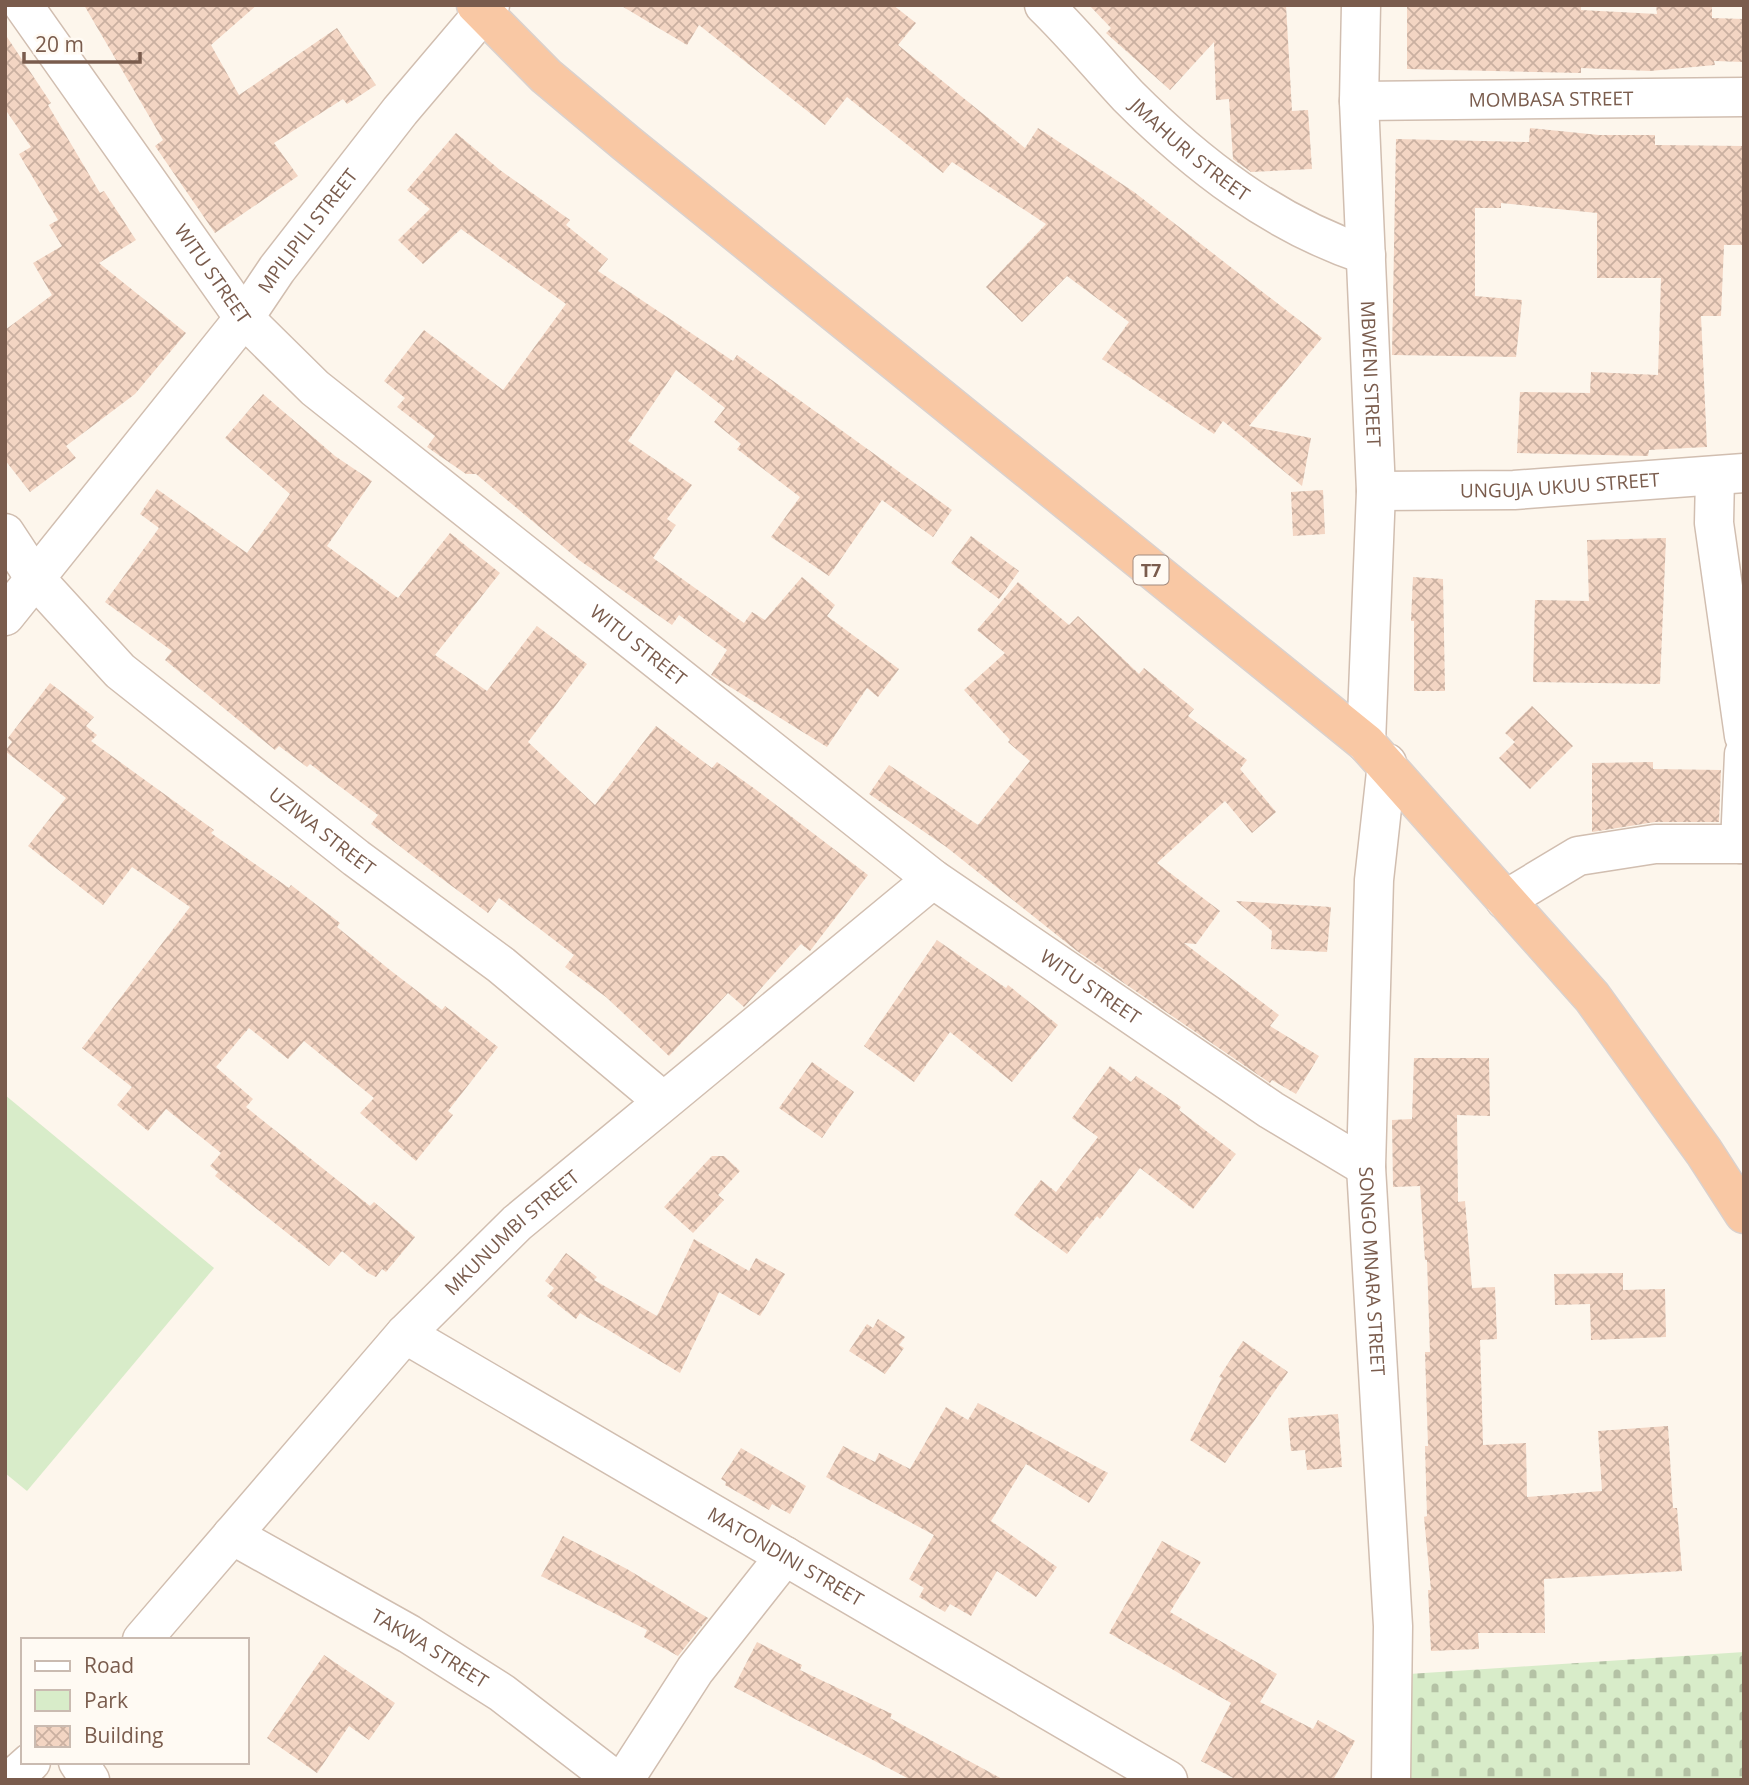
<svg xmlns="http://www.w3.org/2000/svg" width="1749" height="1785" viewBox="0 0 1749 1785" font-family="'Open Sans',sans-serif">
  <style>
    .green { fill: #d8ecc9 }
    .cemetery { fill: url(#cemetery-stones) }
    .building { fill: url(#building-cross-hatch) }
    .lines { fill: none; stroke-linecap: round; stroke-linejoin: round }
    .minor-casing { stroke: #d1beb0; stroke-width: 41 }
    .trunk-casing { stroke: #dad1cd; stroke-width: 41 }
    .minor { stroke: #fff; stroke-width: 38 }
    .trunk { stroke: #f9c8a4; stroke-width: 38 }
    .labels { text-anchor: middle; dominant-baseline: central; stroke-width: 5; stroke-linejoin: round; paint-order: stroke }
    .shield { fill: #fffaf3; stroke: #a28b7f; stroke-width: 2 }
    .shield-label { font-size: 18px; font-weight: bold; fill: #7a5c4d }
    .street-label { font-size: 19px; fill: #7a5c4d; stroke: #fffaf3 }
  </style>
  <defs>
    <pattern id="cemetery-stones" width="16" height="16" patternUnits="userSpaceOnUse" patternTransform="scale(1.75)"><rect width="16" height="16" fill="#d8ecc9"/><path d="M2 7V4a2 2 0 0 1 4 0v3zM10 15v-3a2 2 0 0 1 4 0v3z" fill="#b4c2a5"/></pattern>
    <pattern id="building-cross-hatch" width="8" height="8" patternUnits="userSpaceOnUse" patternTransform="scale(1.75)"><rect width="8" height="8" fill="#f3d5c3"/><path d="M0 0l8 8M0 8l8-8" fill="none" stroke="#cab0a1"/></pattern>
  </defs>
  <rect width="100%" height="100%" fill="#fdf6ec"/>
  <path class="green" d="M 5,1095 L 214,1268 L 27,1491 L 5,1473 Z"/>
  <path class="cemetery" d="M 1744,1652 L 1744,1780 L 1401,1780 L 1394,1675 Z"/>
  <path class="building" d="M 84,5 L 257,5 L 211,45 L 239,95 L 337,28 L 376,85 L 347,104 L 343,99 L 274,143 L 298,176 L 215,233 L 155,146 L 163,140 Z
    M 620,5 L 893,5 L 916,23 L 898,45 L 1025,148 L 1038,128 L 1134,192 L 1322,338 L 1249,426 L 1311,438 L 1302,486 L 1223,421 L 1214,434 L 1102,359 L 1129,322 L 1067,276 L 1022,322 L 986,287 L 1046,224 L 952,162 L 943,173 L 847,97 L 825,125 L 699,25 L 687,45 Z
    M 1089,5 L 1286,5 L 1292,111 L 1308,110 L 1312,169 L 1251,172 L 1233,159 L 1229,99 L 1216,100 L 1214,42 L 1170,90 L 1106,33 L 1111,28 Z
    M 1407,5 L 1581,5 L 1581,10 L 1657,14 L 1656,5 L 1712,5 L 1712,18 L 1744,19 L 1744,62 L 1714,61 L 1715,65 L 1650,71 L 1581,68 L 1581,73 L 1407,69 Z
    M 5,34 L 51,103 L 48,105 L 100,193 L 104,191 L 136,240 L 99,263 L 186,333 L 135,394 L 66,446 L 76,458 L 30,492 L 5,460 L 5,330 L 52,295 L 33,263 L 62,246 L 49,225 L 58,220 L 19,154 L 31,147 L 5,109 Z
    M 1530,128 L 1599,135 L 1655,135 L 1655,145 L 1744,146 L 1744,245 L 1724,245 L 1721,316 L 1701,316 L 1707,447 L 1649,450 L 1648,456 L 1517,453 L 1520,392 L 1590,393 L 1591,372 L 1658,375 L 1661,278 L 1597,278 L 1597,213 L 1501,203 L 1501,208 L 1475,208 L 1475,296 L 1522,300 L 1516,357 L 1392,355 L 1396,139 L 1529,142 Z
    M 456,133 L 500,170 L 570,220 L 566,225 L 608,259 L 598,271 L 733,361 L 737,355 L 952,510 L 933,537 L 882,500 L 829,576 L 771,537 L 800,497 L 737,449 L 741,444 L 714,422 L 725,408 L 676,370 L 628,441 L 692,485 L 667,519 L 676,525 L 653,558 L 744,623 L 752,612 L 765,620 L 802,577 L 835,605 L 827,616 L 899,669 L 878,697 L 867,688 L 827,747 L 711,675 L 727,650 L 679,615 L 672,625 L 579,560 L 476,474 L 466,474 L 427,447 L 435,436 L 397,407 L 405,398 L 384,381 L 424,330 L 503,390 L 566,304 L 461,229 L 423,264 L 398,240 L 430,209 L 407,190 Z
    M 263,394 L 335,456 L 372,481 L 327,546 L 398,598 L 450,533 L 500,573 L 435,655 L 487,691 L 537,626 L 587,664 L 528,742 L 595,805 L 656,726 L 712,768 L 717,762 L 755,789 L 868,875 L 810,951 L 801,944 L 744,1007 L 728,993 L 669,1056 L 606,997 L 565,967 L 574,955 L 499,898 L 488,913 L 437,875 L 371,824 L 378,815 L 310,764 L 307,767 L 279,746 L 275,750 L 165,660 L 172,651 L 105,602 L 159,528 L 140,514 L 157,489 L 247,553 L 290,494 L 225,438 Z
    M 1323,490 L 1325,534 L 1293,536 L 1291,492 Z
    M 971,536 L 1019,571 L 999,599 L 951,563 Z
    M 1666,538 L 1660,684 L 1533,682 L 1535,600 L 1589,601 L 1587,540 Z
    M 1413,577 L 1443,579 L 1445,691 L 1414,691 L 1414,621 L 1411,621 Z
    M 1018,582 L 1069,625 L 1078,616 L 1139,674 L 1144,668 L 1194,709 L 1188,716 L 1247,760 L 1240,769 L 1276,812 L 1252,833 L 1225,801 L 1157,863 L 1220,911 L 1196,944 L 1184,943 L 1279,1015 L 1270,1026 L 1319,1056 L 1296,1094 L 1272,1080 L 1270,1083 L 1077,951 L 945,846 L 869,794 L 889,765 L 978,825 L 1030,761 L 1008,742 L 1010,740 L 964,690 L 1005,653 L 977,630 Z
    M 50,683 L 94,717 L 86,726 L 97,735 L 91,741 L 214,830 L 211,833 L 289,888 L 291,885 L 340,923 L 337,927 L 390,970 L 442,1010 L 445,1006 L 498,1047 L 448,1111 L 453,1115 L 416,1161 L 360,1113 L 374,1098 L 304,1041 L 288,1059 L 249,1028 L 216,1067 L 253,1099 L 246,1107 L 370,1206 L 374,1202 L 415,1237 L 386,1272 L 382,1269 L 376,1277 L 368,1273 L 342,1251 L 329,1266 L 215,1176 L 218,1172 L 210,1166 L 221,1153 L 166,1109 L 148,1131 L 117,1105 L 132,1087 L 82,1048 L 190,907 L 132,867 L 103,905 L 28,846 L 66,798 L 5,751 L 12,742 L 8,738 Z
    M 1532,706 L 1573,746 L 1530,789 L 1499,758 L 1515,742 L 1505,733 Z
    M 1653,762 L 1653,769 L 1721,770 L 1719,822 L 1655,822 L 1592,832 L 1592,763 Z
    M 1236,901 L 1331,907 L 1327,952 L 1271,949 L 1272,931 Z
    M 937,940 L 1006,988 L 1008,985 L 1058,1025 L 1012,1082 L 950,1032 L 914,1082 L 864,1046 Z
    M 1414,1058 L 1489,1058 L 1490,1116 L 1457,1115 L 1458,1202 L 1465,1201 L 1472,1288 L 1495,1287 L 1497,1339 L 1480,1340 L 1483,1445 L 1526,1443 L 1527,1497 L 1602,1491 L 1598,1431 L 1668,1426 L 1673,1508 L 1677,1508 L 1682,1571 L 1544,1579 L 1545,1633 L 1478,1633 L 1479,1649 L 1431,1651 L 1428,1590 L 1431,1590 L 1424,1517 L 1427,1516 L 1425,1446 L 1428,1446 L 1425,1352 L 1430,1352 L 1427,1260 L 1425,1260 L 1420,1186 L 1393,1187 L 1392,1120 L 1412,1119 Z
    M 812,1062 L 854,1092 L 822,1138 L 779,1108 Z
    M 1110,1066 L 1131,1082 L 1136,1076 L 1181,1107 L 1179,1110 L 1236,1154 L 1193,1209 L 1140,1168 L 1100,1219 L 1097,1216 L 1067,1254 L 1014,1215 L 1041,1180 L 1056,1192 L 1098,1137 L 1072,1118 Z
    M 712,1156 L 724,1156 L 740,1171 L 718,1195 L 724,1200 L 693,1233 L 664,1207 Z
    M 694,1239 L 749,1271 L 756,1258 L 785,1274 L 760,1316 L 719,1292 L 680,1373 L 580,1313 L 576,1319 L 547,1296 L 554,1288 L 545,1281 L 566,1253 L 597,1277 L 594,1280 L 657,1316 Z
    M 1623,1273 L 1623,1290 L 1665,1289 L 1666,1337 L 1591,1340 L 1590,1304 L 1555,1305 L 1554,1274 Z
    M 878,1319 L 905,1337 L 899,1345 L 904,1348 L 885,1374 L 849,1351 L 867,1324 L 873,1328 Z
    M 1243,1341 L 1288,1372 L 1225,1463 L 1190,1440 L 1222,1378 L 1219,1377 Z
    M 978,1403 L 1108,1473 L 1089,1503 L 1026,1464 L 991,1521 L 1057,1567 L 1036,1597 L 997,1571 L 971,1616 L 950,1604 L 945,1612 L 919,1597 L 924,1588 L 909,1579 L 934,1535 L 826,1477 L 843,1446 L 875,1462 L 879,1453 L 910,1469 L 946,1407 L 968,1420 Z
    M 1338,1414 L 1342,1467 L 1307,1470 L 1305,1450 L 1291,1451 L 1288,1418 Z
    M 741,1448 L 806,1486 L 790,1514 L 772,1504 L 769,1510 L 725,1485 L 726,1482 L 721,1479 Z
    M 563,1536 L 627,1569 L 708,1618 L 678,1656 L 644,1637 L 647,1630 L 541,1576 Z
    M 1162,1541 L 1201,1562 L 1170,1612 L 1277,1674 L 1260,1702 L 1313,1729 L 1318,1720 L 1355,1741 L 1333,1780 L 1237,1780 L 1201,1761 L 1231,1703 L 1109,1633 Z
    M 757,1642 L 802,1665 L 800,1670 L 892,1714 L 890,1718 L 1004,1780 L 911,1780 L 734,1687 Z
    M 324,1655 L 395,1703 L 369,1740 L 349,1726 L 317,1773 L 267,1738 Z"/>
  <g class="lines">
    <g class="minor-casing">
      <g id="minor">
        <path id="s1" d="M 23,5 L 244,318 L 315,388 L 933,879 L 1271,1110 L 1366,1167"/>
        <path id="s2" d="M 1044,5 C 1074,34 1100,66 1128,96 C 1197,165 1273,224 1366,255"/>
        <path id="s3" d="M 1361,5 L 1359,101 L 1376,491 L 1366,743"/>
        <path id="s4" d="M 1359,101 L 1744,97"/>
        <path d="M 1715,476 L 1714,523 L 1744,736"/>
        <path id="s5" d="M 1376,491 L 1514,490 L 1744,473"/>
        <path id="s6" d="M 5,533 L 34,577 L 120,671 L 356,858 L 501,965 L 663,1101"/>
        <path id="s7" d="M 5,616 L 244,318 L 277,269 L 400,111 L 490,5"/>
        <path id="s8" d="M 1387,763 L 1374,880 L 1366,1167 L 1393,1626 L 1391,1780"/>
        <path d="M 1740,844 L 1744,754"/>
        <path d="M 1505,900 L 1578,856 L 1655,844 L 1744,844"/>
        <path id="s9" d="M 405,1334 L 1168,1780"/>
        <path id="s10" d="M 232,1535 L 409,1634 L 502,1693 L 615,1780"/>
        <path id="s11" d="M 142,1640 L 405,1334 L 517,1223 L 933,879"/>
        <path d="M 78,1762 L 90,1780"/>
        <path d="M 11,1780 L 31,1762"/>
        <path d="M 624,1780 L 695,1670 L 785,1556"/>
      </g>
    </g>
    <g class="trunk-casing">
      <path id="trunk" d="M 476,5 L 546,76 L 626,143 L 1366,743 L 1592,997 L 1704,1152 L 1744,1214"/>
    </g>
    <use href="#minor" class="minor"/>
    <use href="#trunk" class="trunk"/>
  </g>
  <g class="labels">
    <rect class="shield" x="1133.5" y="555.5" width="35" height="29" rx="5"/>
    <g class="shield-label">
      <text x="1151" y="570">T7</text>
    </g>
    <g class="street-label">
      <text stroke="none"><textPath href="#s4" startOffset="192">MOMBASA STREET</textPath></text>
      <text stroke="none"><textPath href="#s2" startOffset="206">JMAHURI STREET</textPath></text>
      <text stroke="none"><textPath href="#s7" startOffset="490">MPILIPILI STREET</textPath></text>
      <text stroke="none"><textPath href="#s1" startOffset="329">WITU STREET</textPath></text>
      <text stroke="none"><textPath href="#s3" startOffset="369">MBWENI STREET</textPath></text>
      <text stroke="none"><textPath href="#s5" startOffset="184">UNGUJA UKUU STREET</textPath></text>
      <text stroke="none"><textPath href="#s1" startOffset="896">WITU STREET</textPath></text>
      <text stroke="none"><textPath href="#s6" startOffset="438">UZIWA STREET</textPath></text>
      <text stroke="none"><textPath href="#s1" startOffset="1463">WITU STREET</textPath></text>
      <text stroke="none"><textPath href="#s11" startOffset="551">MKUNUMBI STREET</textPath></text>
      <text stroke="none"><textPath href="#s8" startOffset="509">SONGO MNARA STREET</textPath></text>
      <text stroke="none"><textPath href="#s9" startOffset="441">MATONDINI STREET</textPath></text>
      <text stroke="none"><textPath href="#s10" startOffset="228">TAKWA STREET</textPath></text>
    </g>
  </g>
  <rect width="1749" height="1785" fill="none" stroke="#7a5c4d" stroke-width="14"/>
  <rect x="21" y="1638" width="228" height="126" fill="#fffaf3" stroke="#cabbb1" stroke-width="2"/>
  <rect x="35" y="1661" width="35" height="10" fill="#ffffff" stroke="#cabbb1" stroke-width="2"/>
  <text x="84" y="1673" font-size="21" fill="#7a5c4d">Road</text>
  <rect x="35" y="1690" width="35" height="21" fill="#d8ecc9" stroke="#cabbb1" stroke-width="2"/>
  <text x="84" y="1708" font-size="21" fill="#7a5c4d">Park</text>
  <rect x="35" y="1726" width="35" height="21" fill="url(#building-cross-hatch)" stroke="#cabbb1" stroke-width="2"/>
  <text x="84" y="1743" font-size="21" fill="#7a5c4d">Building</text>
  <path d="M24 52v10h116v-10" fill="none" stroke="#7a5c4d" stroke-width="3.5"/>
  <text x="35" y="52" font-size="21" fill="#7a5c4d" stroke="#fffaf3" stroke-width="5" paint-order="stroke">20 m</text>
</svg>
